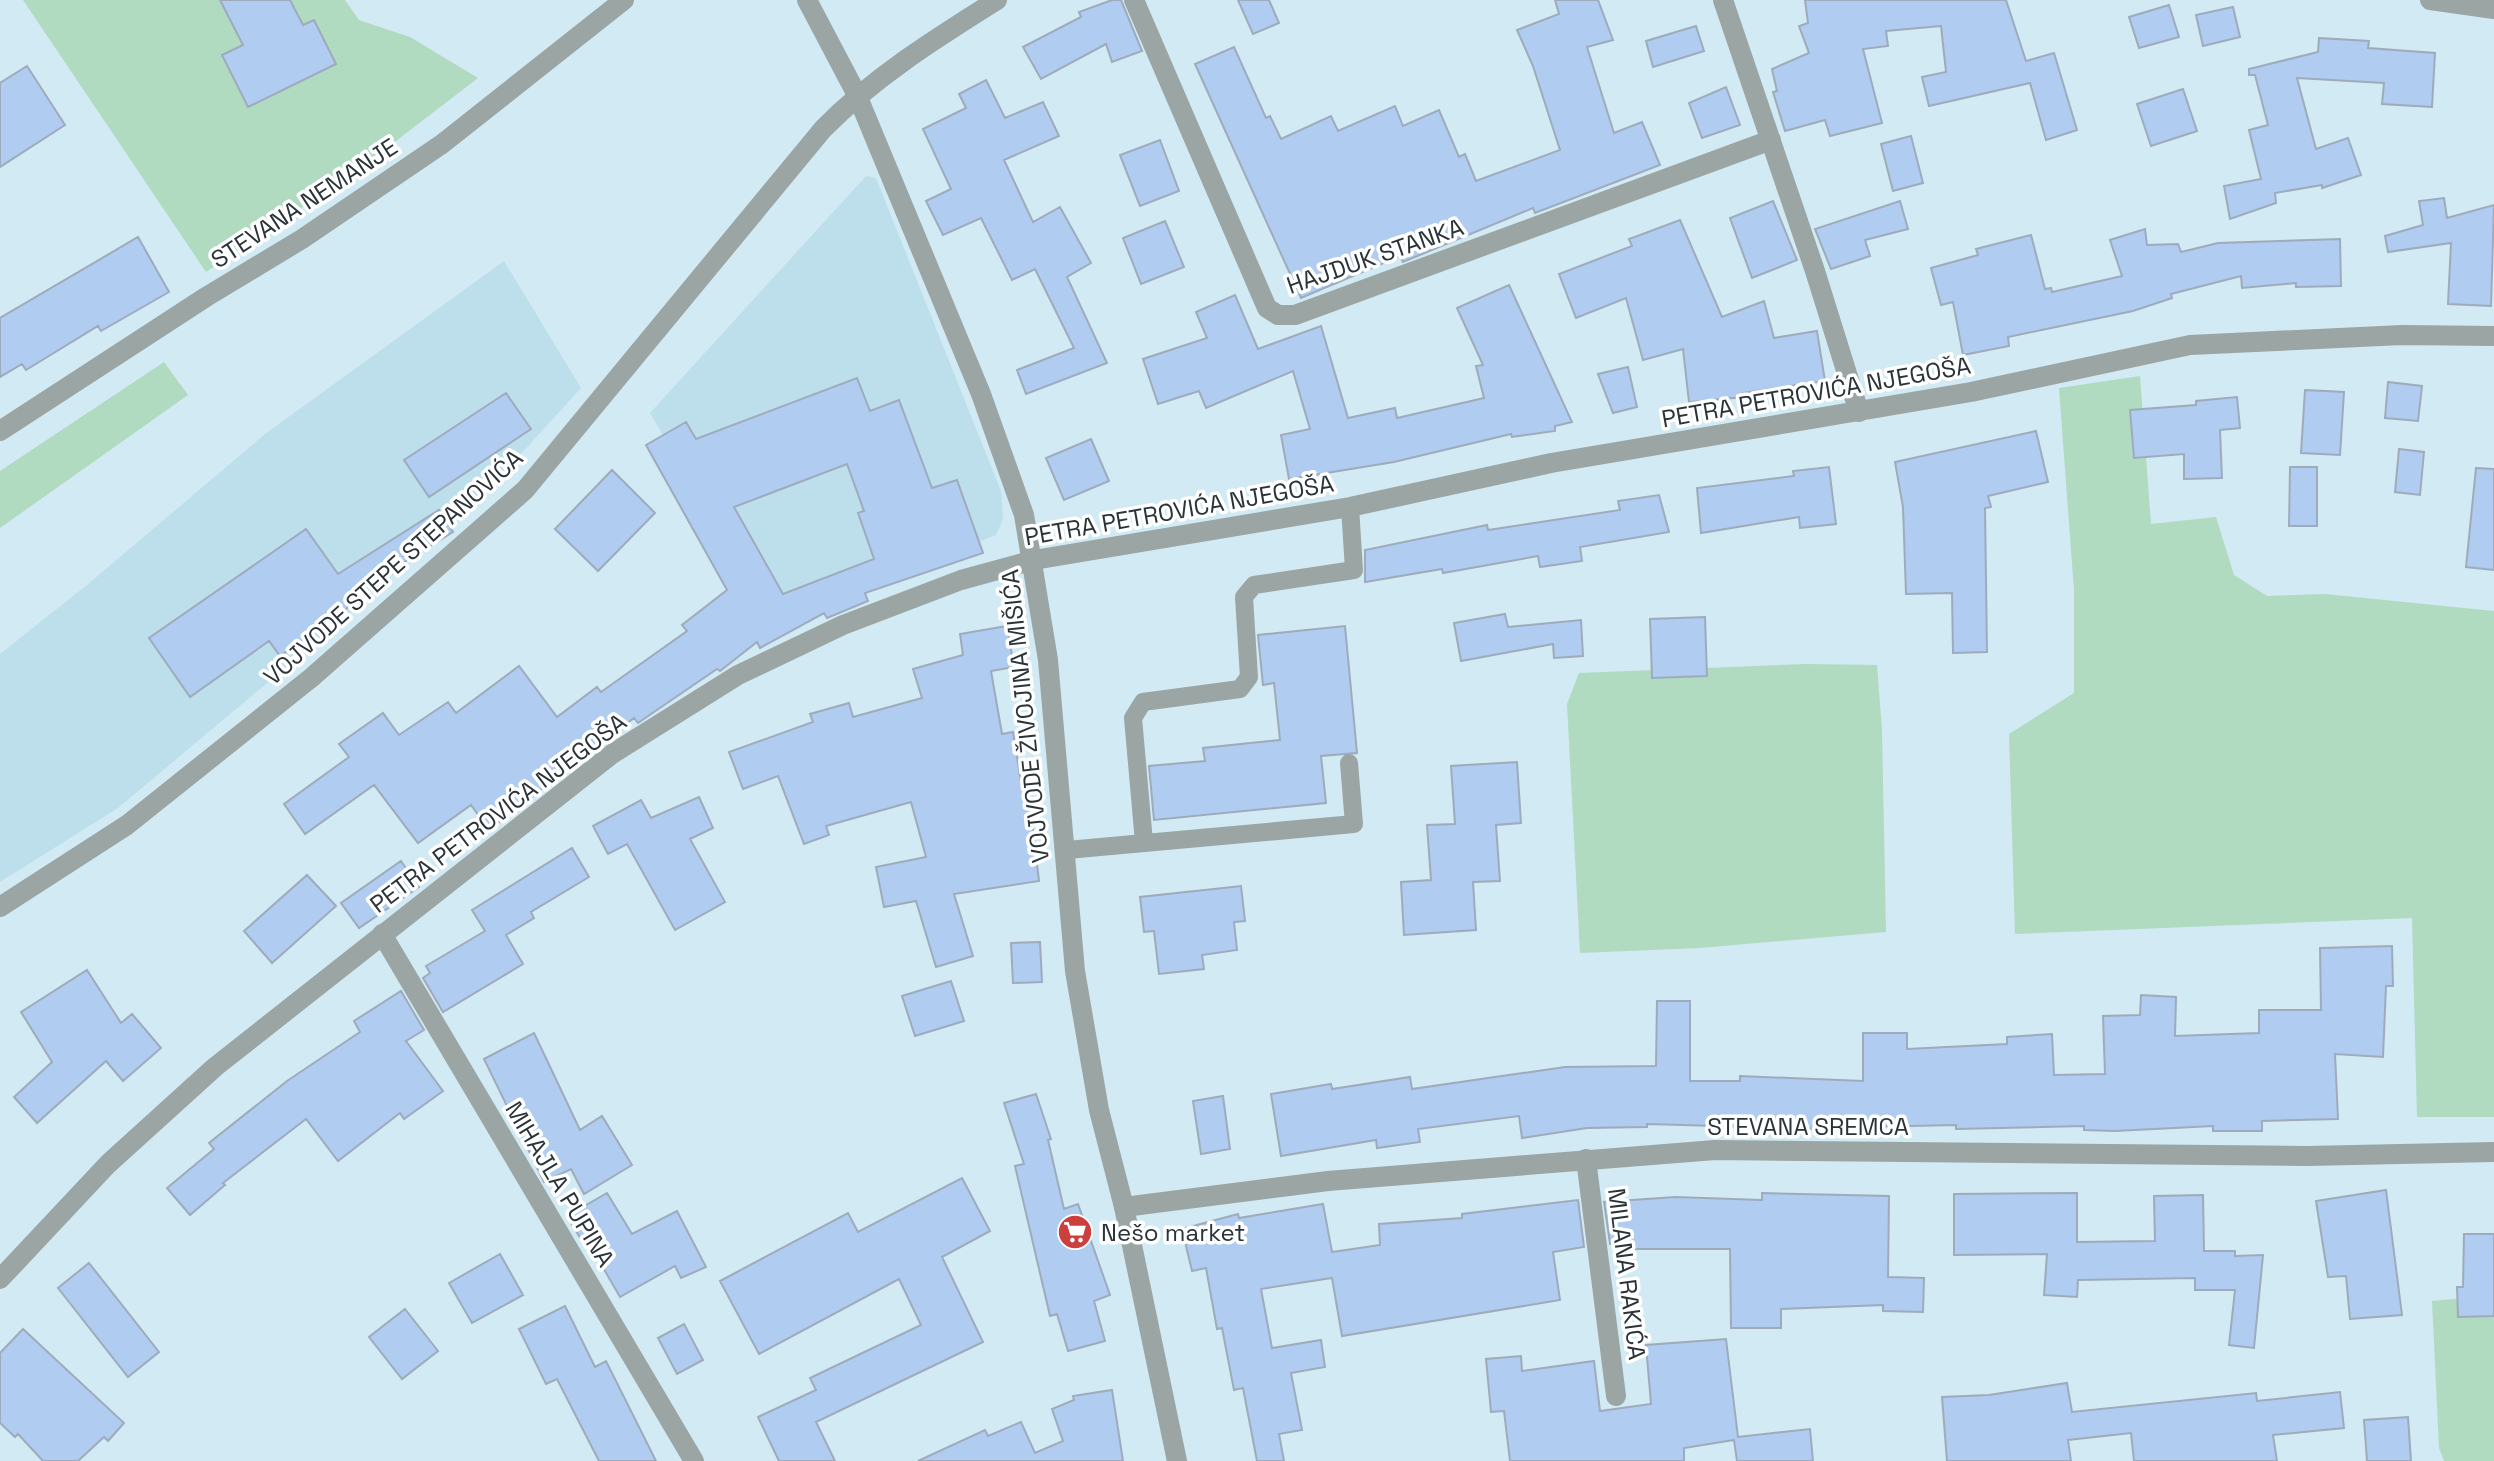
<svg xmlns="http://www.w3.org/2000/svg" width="2494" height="1461" viewBox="0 0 2494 1461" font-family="'Space Grotesk',sans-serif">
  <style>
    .built { fill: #bddfeb }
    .green { fill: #b0dbc0 }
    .building { fill: #b0ccf0; stroke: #9eabbc; stroke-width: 2; fill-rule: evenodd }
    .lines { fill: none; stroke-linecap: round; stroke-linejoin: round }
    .service { stroke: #9aa5a4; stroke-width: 18 }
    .minor { stroke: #9aa5a4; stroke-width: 20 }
    .tertiary { stroke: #9aa5a4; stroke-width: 20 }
    .labels { text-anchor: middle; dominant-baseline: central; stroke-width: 7; stroke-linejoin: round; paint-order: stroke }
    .street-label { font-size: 24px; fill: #2a3337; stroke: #fff }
    .poi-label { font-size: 24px; fill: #2a3337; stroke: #fff; text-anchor: start }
  </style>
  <rect width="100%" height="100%" fill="#d1eaf3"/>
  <path class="built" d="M 866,176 L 876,178 L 1001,491 L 1003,519 L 996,535 L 788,617 L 720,533 L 650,413 Z
    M 504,261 L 581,388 L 507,469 L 366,600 L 118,808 L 0,882 L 0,654 L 87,585 L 265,434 Z"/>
  <path class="green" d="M 23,0 L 345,0 L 359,20 L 410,37 L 478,78 L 362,167 L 206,272 Z
    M 164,362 L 188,395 L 0,528 L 0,471 Z
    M 2140,376 L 2151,524 L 2216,517 L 2234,575 L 2267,596 L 2325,594 L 2494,611 L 2494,1117 L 2417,1117 L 2412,918 L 2015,934 L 2009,734 L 2074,693 L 2074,590 L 2059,388 Z
    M 1805,664 L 1877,665 L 1882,731 L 1886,932 L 1700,948 L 1580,953 L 1567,704 L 1579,673 Z
    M 2494,1295 L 2494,1461 L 2444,1461 L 2439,1448 L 2432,1301 Z"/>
  <path class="building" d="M 220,0 L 290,0 L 303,25 L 314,20 L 336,64 L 248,107 L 222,55 L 243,45 Z
    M 1112,0 L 1121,0 L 1142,51 L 1112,62 L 1106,44 L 1041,79 L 1023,47 L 1081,17 L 1079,12 Z
    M 1238,0 L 1269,0 L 1279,23 L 1253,34 Z
    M 1555,0 L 1598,0 L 1613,40 L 1587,47 L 1614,133 L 1642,122 L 1660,165 L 1535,213 L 1533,208 L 1403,262 L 1400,256 L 1301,298 L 1195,64 L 1234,47 L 1266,118 L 1270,116 L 1281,139 L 1331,116 L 1338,131 L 1395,106 L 1403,126 L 1439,110 L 1459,157 L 1465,154 L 1476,181 L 1560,150 L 1533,66 L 1517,30 L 1559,14 Z
    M 1805,0 L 2006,0 L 2026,61 L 2054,53 L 2077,130 L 2046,140 L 2030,83 L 1929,106 L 1922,77 L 1946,72 L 1941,26 L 1886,31 L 1888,46 L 1863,49 L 1882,123 L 1830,136 L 1825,120 L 1785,131 L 1773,92 L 1777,91 L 1772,69 L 1809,53 L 1799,26 L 1808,23 Z
    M 2169,5 L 2179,37 L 2139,48 L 2129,17 Z
    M 2233,7 L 2240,37 L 2203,46 L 2196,15 Z
    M 1696,26 L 1704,51 L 1653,67 L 1646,41 Z
    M 2319,38 L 2369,41 L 2368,48 L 2435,53 L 2432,107 L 2382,104 L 2384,83 L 2297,78 L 2316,149 L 2348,138 L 2361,175 L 2322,188 L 2322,185 L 2275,193 L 2276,203 L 2230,219 L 2224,186 L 2261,179 L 2249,130 L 2268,125 L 2255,75 L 2249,75 L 2249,69 L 2318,52 Z
    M 27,66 L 65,125 L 0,167 L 0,83 Z
    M 986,80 L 1005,118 L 1043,102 L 1059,136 L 1004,160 L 1033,222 L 1060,207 L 1091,263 L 1067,277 L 1107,363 L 1026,394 L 1017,370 L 1074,348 L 1035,269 L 1012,280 L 981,218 L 943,235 L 926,201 L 951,189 L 923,129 L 966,108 L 959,94 Z
    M 1726,87 L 1740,125 L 1702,138 L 1689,103 Z
    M 2183,89 L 2197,131 L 2151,146 L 2137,104 Z
    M 1911,136 L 1923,183 L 1893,191 L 1881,144 Z
    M 1160,140 L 1179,191 L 1140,206 L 1120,155 Z
    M 2444,198 L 2447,218 L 2494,205 L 2491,306 L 2448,304 L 2451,243 L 2388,252 L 2385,236 L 2423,225 L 2419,201 Z
    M 1773,201 L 1797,260 L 1752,278 L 1730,218 Z
    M 1900,201 L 1908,229 L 1865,240 L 1870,256 L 1831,269 L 1815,229 Z
    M 1680,220 L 1722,317 L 1764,301 L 1774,338 L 1817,331 L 1825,381 L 1743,393 L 1744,397 L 1689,402 L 1683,349 L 1643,360 L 1626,298 L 1576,318 L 1559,274 L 1632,246 L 1629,239 Z
    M 1165,221 L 1184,267 L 1141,284 L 1123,238 Z
    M 2145,229 L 2147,245 L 2178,244 L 2181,252 L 2218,243 L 2340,239 L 2341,286 L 2296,287 L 2296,283 L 2242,288 L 2241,276 L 2171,294 L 2172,298 L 2133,311 L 2008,337 L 2009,346 L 1963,355 L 1953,302 L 1941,305 L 1931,268 L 1978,255 L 1976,249 L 2031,235 L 2045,289 L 2051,288 L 2052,292 L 2122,276 L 2110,240 Z
    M 138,237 L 169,292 L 101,331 L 98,326 L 26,370 L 22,364 L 0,377 L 0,318 Z
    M 1509,285 L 1572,422 L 1555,426 L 1555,431 L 1512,437 L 1511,434 L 1394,462 L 1289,479 L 1281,435 L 1310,429 L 1293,371 L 1206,408 L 1199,391 L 1158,404 L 1143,359 L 1207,338 L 1196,312 L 1235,295 L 1258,349 L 1321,326 L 1348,418 L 1395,408 L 1397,418 L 1484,398 L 1476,366 L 1483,365 L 1457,308 Z
    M 1628,367 L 1637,407 L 1613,413 L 1598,374 Z
    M 857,378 L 870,411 L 899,400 L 932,488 L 957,480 L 983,553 L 865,593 L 868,601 L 827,618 L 824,613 L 760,648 L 757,642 L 720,671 L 717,669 L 638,723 L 634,718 L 489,830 L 471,805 L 418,843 L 374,785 L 305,834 L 284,804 L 349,757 L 339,744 L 383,713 L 399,735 L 448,702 L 456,713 L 519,666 L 557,717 L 597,687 L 601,692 L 687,631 L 682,625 L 727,590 L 646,445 L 686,422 L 696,439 ZM 847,464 L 864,511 L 858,513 L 874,559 L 783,594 L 734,507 Z
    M 2388,382 L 2422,386 L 2418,421 L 2385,418 Z
    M 2305,390 L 2344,392 L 2340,455 L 2301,453 Z
    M 506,393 L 531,429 L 429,497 L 404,460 Z
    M 2237,397 L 2240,428 L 2220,430 L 2222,478 L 2184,479 L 2184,454 L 2134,458 L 2130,410 L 2196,405 L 2196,401 Z
    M 2036,431 L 2048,482 L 1988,496 L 1991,507 L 1985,508 L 1987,652 L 1953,653 L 1952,593 L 1906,594 L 1903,507 L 1895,462 Z
    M 1091,439 L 1109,481 L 1064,500 L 1046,458 Z
    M 2399,449 L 2424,452 L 2420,495 L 2395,492 Z
    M 1829,467 L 1836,524 L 1800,528 L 1799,517 L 1701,533 L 1697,488 L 1794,476 L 1793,471 Z
    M 2290,467 L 2317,467 L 2317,526 L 2289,526 Z
    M 2476,468 L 2494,469 L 2494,570 L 2466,567 Z
    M 612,470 L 655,513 L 598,571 L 555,529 Z
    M 1659,495 L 1669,532 L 1580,547 L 1582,561 L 1540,567 L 1538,556 L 1443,573 L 1442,569 L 1365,582 L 1365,550 L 1487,525 L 1488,530 L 1620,510 L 1618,501 Z
    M 439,510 L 453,532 L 352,594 L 357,601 L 280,656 L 269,641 L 190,697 L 149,638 L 306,529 L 338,574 Z
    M 1505,614 L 1508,627 L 1581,620 L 1583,656 L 1554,658 L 1553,644 L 1461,661 L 1454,623 Z
    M 1705,617 L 1707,676 L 1652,678 L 1650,619 Z
    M 1007,626 L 1014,667 L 991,671 L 1002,734 L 1013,732 L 1022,788 L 1028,788 L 1039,881 L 954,894 L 973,956 L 936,967 L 916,901 L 884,907 L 876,867 L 926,857 L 911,802 L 826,826 L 829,835 L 804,844 L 778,776 L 743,789 L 729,752 L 813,722 L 810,714 L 849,703 L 853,717 L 922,698 L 913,669 L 963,655 L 960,634 Z
    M 1345,626 L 1357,753 L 1321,756 L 1326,803 L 1154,820 L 1149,766 L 1205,761 L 1203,748 L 1280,740 L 1274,683 L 1263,685 L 1258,635 Z
    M 1517,762 L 1521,823 L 1496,825 L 1500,881 L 1473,882 L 1476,930 L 1404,935 L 1401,882 L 1431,880 L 1427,825 L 1455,824 L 1451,766 Z
    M 699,797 L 713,828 L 690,839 L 725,902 L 675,930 L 627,844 L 608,854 L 593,826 L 641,800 L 651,818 Z
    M 572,848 L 589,877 L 531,912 L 534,918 L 506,935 L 523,964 L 443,1012 L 423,978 L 430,973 L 426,966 L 485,931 L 472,910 Z
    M 401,861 L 419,887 L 359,928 L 341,903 Z
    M 307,875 L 336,906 L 272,963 L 244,931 Z
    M 1241,886 L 1245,921 L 1234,922 L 1237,950 L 1202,955 L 1204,969 L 1159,974 L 1154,931 L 1144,932 L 1140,897 Z
    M 1040,942 L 1042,982 L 1013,983 L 1011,943 Z
    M 2392,946 L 2393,986 L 2386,986 L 2383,1057 L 2335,1054 L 2338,1119 L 2262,1121 L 2262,1131 L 2213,1131 L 2213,1126 L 2115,1131 L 2084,1130 L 2084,1126 L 1956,1129 L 1956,1125 L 1864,1127 L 1864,1130 L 1647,1124 L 1647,1127 L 1587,1128 L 1522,1138 L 1519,1116 L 1418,1129 L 1420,1142 L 1377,1148 L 1376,1140 L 1281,1156 L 1271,1094 L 1331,1084 L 1332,1089 L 1410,1077 L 1412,1089 L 1565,1067 L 1656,1066 L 1657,1001 L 1690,1001 L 1690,1081 L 1740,1081 L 1740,1076 L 1863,1081 L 1863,1033 L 1907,1033 L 1907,1049 L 2007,1044 L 2007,1037 L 2052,1034 L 2054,1075 L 2105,1074 L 2103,1016 L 2140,1015 L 2141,995 L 2176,997 L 2175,1036 L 2259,1033 L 2259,1010 L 2321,1010 L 2320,948 Z
    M 87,970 L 121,1023 L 132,1014 L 161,1048 L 123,1081 L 106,1061 L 37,1123 L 14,1097 L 52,1062 L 21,1012 Z
    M 951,981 L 964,1021 L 915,1036 L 902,996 Z
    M 401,991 L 424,1030 L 406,1041 L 443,1091 L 404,1119 L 400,1113 L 338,1161 L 306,1119 L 223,1183 L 225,1185 L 190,1215 L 167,1188 L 214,1149 L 209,1143 L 287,1081 L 360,1032 L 354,1021 Z
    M 534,1033 L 580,1130 L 602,1116 L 632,1165 L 584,1194 L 571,1169 L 544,1182 L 484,1059 Z
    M 1036,1094 L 1051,1139 L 1048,1140 L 1064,1209 L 1078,1204 L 1110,1295 L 1094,1301 L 1105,1341 L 1068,1351 L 1057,1314 L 1050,1316 L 1015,1166 L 1024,1164 L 1004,1103 Z
    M 1223,1096 L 1230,1149 L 1201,1154 L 1193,1101 Z
    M 962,1178 L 990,1231 L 942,1257 L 983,1342 L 816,1422 L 835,1461 L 779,1461 L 758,1417 L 816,1390 L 810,1378 L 921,1325 L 899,1279 L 759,1354 L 720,1281 L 848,1213 L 858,1232 Z
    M 2386,1190 L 2402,1315 L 2350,1319 L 2346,1276 L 2328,1277 L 2316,1201 Z
    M 607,1193 L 632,1234 L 677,1211 L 706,1267 L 681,1278 L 675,1266 L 620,1297 L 586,1238 L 582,1241 L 567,1216 Z
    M 1762,1193 L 1889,1196 L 1888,1277 L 1924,1278 L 1923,1312 L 1883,1311 L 1883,1305 L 1781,1309 L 1781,1328 L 1731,1328 L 1730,1249 L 1621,1249 L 1621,1243 L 1610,1244 L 1604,1202 L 1675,1197 L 1762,1200 Z
    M 2077,1193 L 2077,1242 L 2155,1241 L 2154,1196 L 2203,1195 L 2204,1251 L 2235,1251 L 2235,1256 L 2263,1255 L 2254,1348 L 2229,1345 L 2235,1290 L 2195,1290 L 2195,1278 L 2078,1280 L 2077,1297 L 2044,1295 L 2047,1254 L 1954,1255 L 1954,1194 Z
    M 1578,1200 L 1584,1247 L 1553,1252 L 1560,1300 L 1342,1336 L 1332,1278 L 1261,1289 L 1272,1348 L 1321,1340 L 1325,1367 L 1291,1373 L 1302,1430 L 1279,1434 L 1284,1461 L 1257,1461 L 1243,1388 L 1234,1390 L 1222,1328 L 1217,1329 L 1206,1268 L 1192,1271 L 1182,1229 L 1238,1214 L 1239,1218 L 1323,1204 L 1332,1252 L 1380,1245 L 1379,1224 L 1462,1218 L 1462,1214 Z
    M 2464,1234 L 2494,1234 L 2494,1316 L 2458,1317 L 2457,1287 L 2463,1287 Z
    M 500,1254 L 523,1295 L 472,1323 L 449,1283 Z
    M 89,1263 L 159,1352 L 128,1377 L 58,1288 Z
    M 565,1306 L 595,1367 L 606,1361 L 656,1461 L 599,1461 L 557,1379 L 546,1384 L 519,1329 Z
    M 405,1309 L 438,1351 L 402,1379 L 369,1337 Z
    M 684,1324 L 703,1360 L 677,1374 L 658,1338 Z
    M 23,1329 L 124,1423 L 108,1441 L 104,1437 L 78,1461 L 43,1461 L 18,1434 L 15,1437 L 0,1423 L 0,1353 Z
    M 1726,1339 L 1738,1437 L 1810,1429 L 1813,1461 L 1737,1461 L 1734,1440 L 1684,1448 L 1684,1461 L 1510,1461 L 1504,1411 L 1491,1412 L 1486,1359 L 1521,1356 L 1522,1371 L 1594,1361 L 1600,1411 L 1651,1404 L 1646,1345 Z
    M 2067,1383 L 2072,1412 L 2256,1393 L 2257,1401 L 2340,1392 L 2344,1428 L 2273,1435 L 2277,1461 L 2134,1461 L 2131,1433 L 2068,1440 L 2071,1461 L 1947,1461 L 1942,1397 L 1989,1395 Z
    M 1112,1390 L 1123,1461 L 918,1461 L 985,1430 L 988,1436 L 1021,1422 L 1035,1453 L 1063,1441 L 1052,1409 L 1074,1400 L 1073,1396 Z
    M 2408,1417 L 2411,1461 L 2367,1461 L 2364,1420 Z"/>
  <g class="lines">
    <path class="service" d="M 1144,842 L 1133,718 L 1143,702 L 1240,689 L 1249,677 L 1244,597 L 1254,585 L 1354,570 L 1350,507
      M 1067,850 L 1354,824 L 1349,763"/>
    <path class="minor" d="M 1134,0 L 1267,308 L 1278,315 L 1295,315 L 1771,140
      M 1723,0 L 1815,271 L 1859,412
      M 2430,0 L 2494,9
      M 0,431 L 206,297 L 302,239 L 442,144 L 624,0
      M 0,907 L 127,825 L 311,678 L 525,490 L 823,129 C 874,77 935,39 997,0
      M 382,934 L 694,1461
      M 1586,1159 L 1616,1396
      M 1124,1207 L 1328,1181 L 1715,1150 L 2307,1156 L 2494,1152
      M 0,1279 L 108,1164 L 215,1067 L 612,754 L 738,675 L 843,625 L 961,580 L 1034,560 L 1350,507 L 1551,463 L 1971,392 L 2190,345 L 2402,335 L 2494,336"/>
    <path class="tertiary" d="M 807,0 L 857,95 L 981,394 L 1024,515 L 1048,660 L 1075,971 L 1099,1110 L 1124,1207 L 1177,1461"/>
  </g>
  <defs>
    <g id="supermarket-disc" transform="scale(1.8)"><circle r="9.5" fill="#cd3e3f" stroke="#fff"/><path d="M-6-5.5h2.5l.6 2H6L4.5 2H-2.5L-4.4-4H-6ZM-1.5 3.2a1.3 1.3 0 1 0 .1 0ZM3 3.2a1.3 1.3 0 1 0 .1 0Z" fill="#fff"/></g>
  </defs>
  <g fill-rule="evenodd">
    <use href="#supermarket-disc" x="1075" y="1232"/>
  </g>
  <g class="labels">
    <g class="street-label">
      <text transform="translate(304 203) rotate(-33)">STEVANA NEMANJE</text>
      <text transform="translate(1375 256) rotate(-19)">HAJDUK STANKA</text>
      <text transform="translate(1816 392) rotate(-10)">PETRA PETROVIĆA NJEGOŠA</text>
      <text transform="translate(1179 510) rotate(-10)">PETRA PETROVIĆA NJEGOŠA</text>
      <text transform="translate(393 567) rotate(-42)">VOJVODE STEPE STEPANOVIĆA</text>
      <text transform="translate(1025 716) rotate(-96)">VOJVODE ŽIVOJINA MIŠIĆA</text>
      <text transform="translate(498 813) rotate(-37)">PETRA PETROVIĆA NJEGOŠA</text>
      <text x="1808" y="1126">STEVANA SREMCA</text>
      <text transform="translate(560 1184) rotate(59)">MIHAJLA PUPINA</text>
      <text transform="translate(1627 1274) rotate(83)">MILANA RAKIĆA</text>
    </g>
    <g class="poi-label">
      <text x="1101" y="1232">Nešo market</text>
    </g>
  </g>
</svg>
